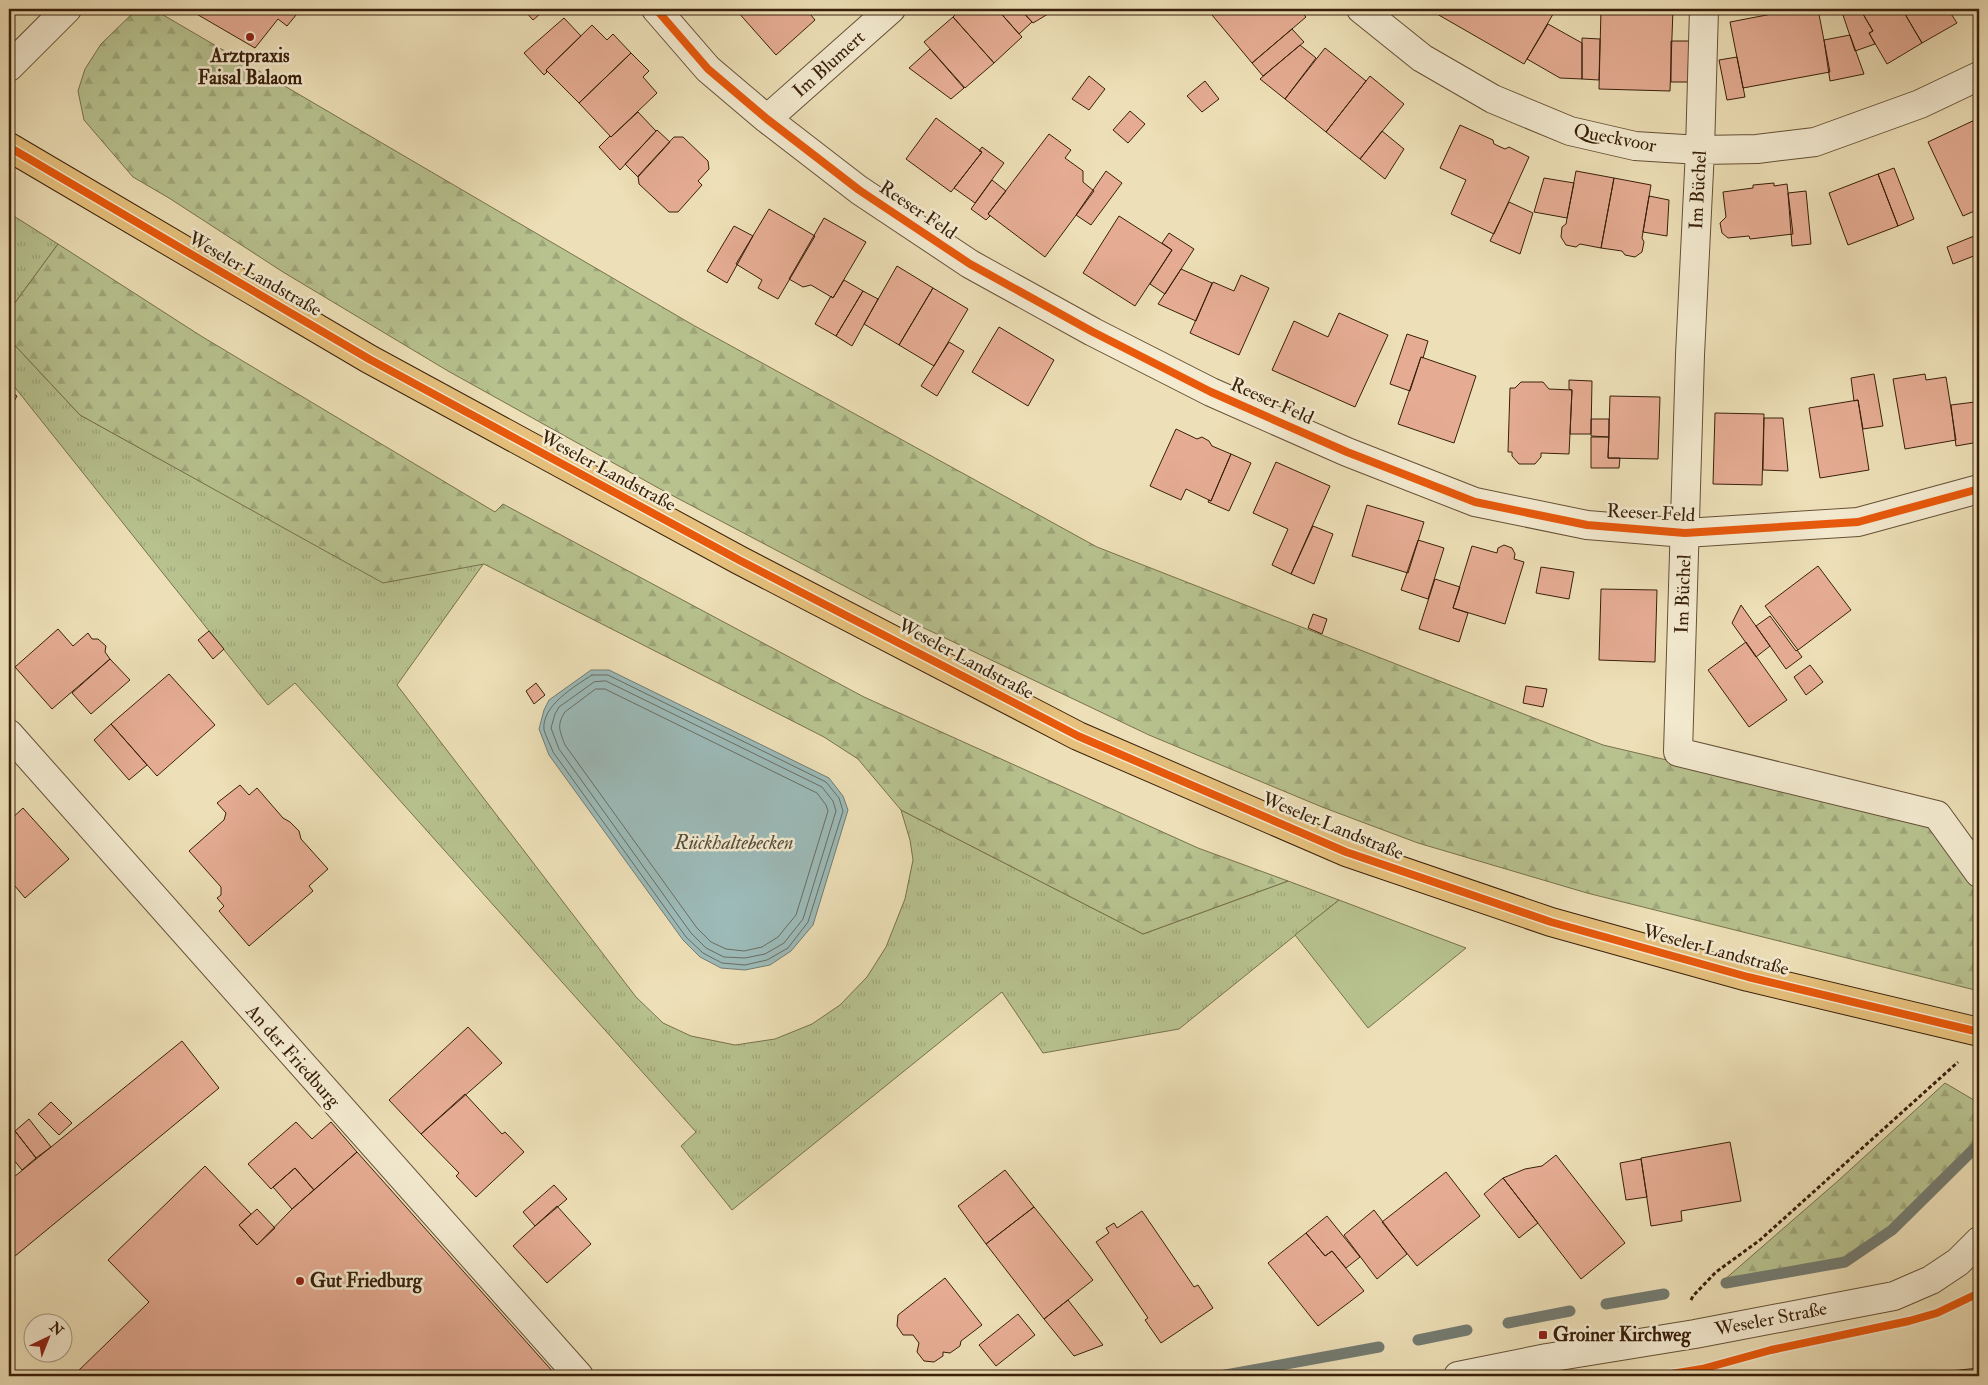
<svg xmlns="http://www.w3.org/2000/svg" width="1988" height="1385" viewBox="0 0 1988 1385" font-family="'IM FELL Double Pica',serif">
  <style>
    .grass { fill: url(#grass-tufts); stroke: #78714c }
    .forest { fill: url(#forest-firs); stroke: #78714c }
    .green { fill: #b7c28f; stroke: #78714c }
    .water { fill: #9cbab8; stroke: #747c72 }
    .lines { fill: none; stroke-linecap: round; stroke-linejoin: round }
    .shore { stroke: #6a6d61; stroke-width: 1 }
    .stream { stroke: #747c72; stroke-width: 11 }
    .building { fill: #e5ac93; stroke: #39200a }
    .minor-casing { stroke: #665035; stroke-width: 30 }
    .major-casing { stroke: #39200a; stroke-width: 30 }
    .path { stroke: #39200a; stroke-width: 3; stroke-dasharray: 4 2.5; stroke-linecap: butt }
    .minor { stroke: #f3ead0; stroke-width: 28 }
    .major { stroke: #e6c07c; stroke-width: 28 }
    .quiet { stroke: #00873e; stroke-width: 6; stroke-dasharray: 12 6; stroke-linecap: butt }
    .cycleway-casing { stroke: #f3ead0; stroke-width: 11 }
    .cycleway { stroke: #e8590c; stroke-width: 8 }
    .poi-dot { fill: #8f2418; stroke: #f3ead0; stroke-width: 2 }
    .labels { text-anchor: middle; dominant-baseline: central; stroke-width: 5; stroke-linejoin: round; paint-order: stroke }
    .poi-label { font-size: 19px; font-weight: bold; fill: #39200a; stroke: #f3ead0; text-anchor: start }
    .street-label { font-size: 19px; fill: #39200a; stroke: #f3ead0 }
    .water-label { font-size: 20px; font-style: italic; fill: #574e3e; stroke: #f3ead0 }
  </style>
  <defs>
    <pattern id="grass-tufts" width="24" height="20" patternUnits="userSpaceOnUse" patternTransform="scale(1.25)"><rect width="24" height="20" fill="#b7c28f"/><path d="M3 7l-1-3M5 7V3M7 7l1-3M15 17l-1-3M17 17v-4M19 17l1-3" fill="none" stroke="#9ea67a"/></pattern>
    <pattern id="forest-firs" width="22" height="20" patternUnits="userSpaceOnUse" patternTransform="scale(1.25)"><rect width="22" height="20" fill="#b7c28f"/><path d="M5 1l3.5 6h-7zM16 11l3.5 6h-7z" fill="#9ea67a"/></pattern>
  </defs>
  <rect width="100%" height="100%" fill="#eddfb7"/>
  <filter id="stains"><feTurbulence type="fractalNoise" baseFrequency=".004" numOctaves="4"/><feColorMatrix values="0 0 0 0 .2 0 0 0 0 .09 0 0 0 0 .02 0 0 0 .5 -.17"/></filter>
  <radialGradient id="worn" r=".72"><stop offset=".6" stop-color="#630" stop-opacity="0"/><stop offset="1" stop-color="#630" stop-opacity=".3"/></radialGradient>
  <path class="grass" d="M 9,213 L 58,244 L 9,311 Z
    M 9,339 L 80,415 L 383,582 L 484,563 L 397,685 L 636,997 L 663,1023 L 691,1036 L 735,1045 L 775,1039 L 812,1024 L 840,1005 L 867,977 L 886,947 L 905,899 L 913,860 L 910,840 L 901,810 L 1143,934 L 1288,881 L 1339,900 L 1179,1029 L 1043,1053 L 1002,992 L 732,1210 L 681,1146 L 696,1132 L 295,683 L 268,705 L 9,380 Z"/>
  <path class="forest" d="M 137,9 L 153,9 L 693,325 L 1097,547 L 1603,745 L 1930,822 L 1979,888 L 1979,991 L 1587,893 L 1418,843 L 1322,807 L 1149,735 L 924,628 L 662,490 L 448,371 L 283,272 L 169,198 L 133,177 L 84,120 L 78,91 L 85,69 L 101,44 Z
    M 58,244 L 201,336 L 495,512 L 503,504 L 864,697 L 1198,848 L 1288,881 L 1143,934 L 901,810 L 858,759 L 824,737 L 484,564 L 383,583 L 80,415 L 9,339 L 9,311 Z
    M 1945,1083 L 1979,1103 L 1979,1147 L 1893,1233 L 1846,1265 L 1725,1287 L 1724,1280 L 1839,1180 Z"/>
  <path class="green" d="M 1339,900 L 1466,948 L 1368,1028 L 1295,935 Z"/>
  <path class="water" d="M 591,670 L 609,670 L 829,778 L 843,796 L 848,810 L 813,925 L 791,951 L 770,965 L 745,970 L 721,968 L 700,957 L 683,940 L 549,755 L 539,729 L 544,710 L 549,700 Z"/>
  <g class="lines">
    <path class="shore" d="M 592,675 L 608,675 L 826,782 L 839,798 L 843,811 L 808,922 L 788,948 L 767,960 L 745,965 L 722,963 L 703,953 L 686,937 L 553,752 C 551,746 546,737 544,730 C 541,706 575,686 592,675 Z
      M 606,681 L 822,787 L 833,801 L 836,811 L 803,919 L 784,943 L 765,954 L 745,958 L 724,957 L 706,948 L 691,933 L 559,749 L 551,728 L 555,714 L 559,707 L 594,682 Z
      M 596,689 L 605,689 L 817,793 L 826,805 L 828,811 L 796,915 L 778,937 L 762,947 L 744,951 L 726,949 L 711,942 L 697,928 L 565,745 C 560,731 556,726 565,712 Z"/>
    <path class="stream" d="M 1726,1283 L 1845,1262 L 1892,1230 L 1979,1144
      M 1606,1304 L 1664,1294
      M 1508,1323 L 1570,1311
      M 1418,1340 L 1467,1330
      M 1220,1376 L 1379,1347"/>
  </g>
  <path class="building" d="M 188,9 L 301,9 L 287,26 L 278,19 L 255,48 Z
    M 523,9 L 546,9 L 533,20 Z
    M 740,9 L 806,9 L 815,20 L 776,55 L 737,11 Z
    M 961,9 L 997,9 L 1022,37 L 994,63 L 953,17 Z
    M 997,9 L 1020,9 L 1032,22 L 1019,34 Z
    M 1020,9 L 1045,9 L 1048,14 L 1033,23 Z
    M 1207,9 L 1299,9 L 1306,17 L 1252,63 Z
    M 1440,9 L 1556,9 L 1524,64 L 1437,14 Z
    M 1601,9 L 1673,9 L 1670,91 L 1599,89 Z
    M 1798,9 L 1818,9 L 1830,72 L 1743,88 L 1730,22 Z
    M 1841,9 L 1860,9 L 1873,31 L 1869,33 L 1875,44 L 1855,51 Z
    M 1860,9 L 1902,9 L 1922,43 L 1887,64 L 1869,33 L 1873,31 Z
    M 1902,9 L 1948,9 L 1957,23 L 1922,43 Z
    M 953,17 L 994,63 L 965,88 L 924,42 Z
    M 564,18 L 581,36 L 546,70 L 547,72 L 544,75 L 524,53 Z
    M 1548,24 L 1582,43 L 1582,79 L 1560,78 L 1527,59 Z
    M 592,25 L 607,40 L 613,34 L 631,53 L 579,103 L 546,70 Z
    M 1292,29 L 1304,42 L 1263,76 L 1252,63 Z
    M 1850,35 L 1864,74 L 1830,81 L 1824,40 Z
    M 1582,38 L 1600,39 L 1599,80 L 1582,79 Z
    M 1671,41 L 1689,41 L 1688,82 L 1671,82 Z
    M 1300,45 L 1316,58 L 1285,99 L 1260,79 Z
    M 1325,48 L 1366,81 L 1326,132 L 1285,99 Z
    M 930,49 L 964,88 L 951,99 L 909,68 Z
    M 631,53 L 649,71 L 643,77 L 657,93 L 611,137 L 579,103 Z
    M 1737,57 L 1745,97 L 1727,100 L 1719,60 Z
    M 1089,76 L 1105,89 L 1089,110 L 1072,99 Z
    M 1370,76 L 1404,104 L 1360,159 L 1326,132 Z
    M 1205,81 L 1219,99 L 1202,112 L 1187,96 Z
    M 1130,111 L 1145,124 L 1128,143 L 1113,130 Z
    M 638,112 L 656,131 L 620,170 L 599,147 L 610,136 L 611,137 Z
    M 936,118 L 982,152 L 951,192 L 906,159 Z
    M 1979,118 L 1979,209 L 1963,216 L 1928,142 Z
    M 1460,125 L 1493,140 L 1494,144 L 1505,149 L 1509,147 L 1529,157 L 1494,234 L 1451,214 L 1466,180 L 1440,168 Z
    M 657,130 L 670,142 L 638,177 L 625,164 Z
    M 1382,131 L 1404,149 L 1385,179 L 1360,159 Z
    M 1049,134 L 1071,150 L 1065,158 L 1083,171 L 1083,182 L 1094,191 L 1045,257 L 988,214 Z
    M 674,137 L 683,137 L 708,161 L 709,169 L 698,181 L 702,185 L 678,212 L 669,212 L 639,184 L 638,176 Z
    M 982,147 L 1004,163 L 975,203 L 954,188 L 982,152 L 979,151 Z
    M 1894,168 L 1914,219 L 1898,226 L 1878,174 Z
    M 1106,171 L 1122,183 L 1091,225 L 1076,215 Z
    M 1576,171 L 1614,178 L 1601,248 L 1580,244 L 1576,247 L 1566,245 L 1561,237 L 1562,227 L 1566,224 Z
    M 1878,174 L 1898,226 L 1848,245 L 1829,193 Z
    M 1544,178 L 1574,183 L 1567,218 L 1534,212 Z
    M 1614,178 L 1651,185 L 1642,238 L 1644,242 L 1642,252 L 1635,257 L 1625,255 L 1622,251 L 1601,248 Z
    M 992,180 L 1006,191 L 988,214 L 990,216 L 986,220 L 971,209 Z
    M 1774,183 L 1774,186 L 1787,184 L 1793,234 L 1750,239 L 1749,236 L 1728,238 L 1722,233 L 1720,223 L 1726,217 L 1723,192 L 1753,188 L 1753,185 Z
    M 1806,191 L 1811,244 L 1792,246 L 1788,193 Z
    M 1649,196 L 1669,200 L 1667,236 L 1643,232 Z
    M 1509,202 L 1533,213 L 1520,254 L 1490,241 Z
    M 769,209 L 815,236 L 778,299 L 758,288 L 762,280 L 736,264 Z
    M 1119,216 L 1172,250 L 1135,306 L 1083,273 Z
    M 824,218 L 866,242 L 833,298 L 811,285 L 803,287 L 789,279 Z
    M 734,226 L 753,236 L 727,283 L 707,271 Z
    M 1169,233 L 1194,249 L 1165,294 L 1150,284 L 1172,250 L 1162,243 Z
    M 1979,234 L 1979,254 L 1953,264 L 1947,247 Z
    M 897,266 L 933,288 L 899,345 L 864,324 Z
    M 1181,269 L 1212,283 L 1196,321 L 1158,304 Z
    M 1241,275 L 1269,288 L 1239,355 L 1190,333 L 1213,282 L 1234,291 Z
    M 844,280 L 863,291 L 836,336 L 815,324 L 831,296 L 833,298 Z
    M 933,288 L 968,309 L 934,366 L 899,345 Z
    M 863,291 L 878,299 L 852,346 L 836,336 Z
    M 1339,313 L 1388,335 L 1355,407 L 1272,370 L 1294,321 L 1328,337 Z
    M 999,327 L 1054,360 L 1028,406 L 972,372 Z
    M 1407,334 L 1428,341 L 1423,358 L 1421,357 L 1410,391 L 1390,384 Z
    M 949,342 L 964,351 L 937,396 L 921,386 Z
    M 1421,357 L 1476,376 L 1454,443 L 1398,424 Z
    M 1874,374 L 1883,426 L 1863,429 L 1858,400 L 1854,401 L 1851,378 Z
    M 1925,374 L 1926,380 L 1946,377 L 1956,440 L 1905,449 L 1893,379 Z
    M 1569,380 L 1592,381 L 1591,434 L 1570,434 L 1572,390 L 1569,389 Z
    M 1521,382 L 1543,382 L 1549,389 L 1572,390 L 1569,454 L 1541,453 L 1541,457 L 1535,464 L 1519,464 L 1512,456 L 1512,452 L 1508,452 L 1510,388 L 1515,388 Z
    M 9,391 L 17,396 L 9,410 Z
    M 1610,396 L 1660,397 L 1658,459 L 1608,458 Z
    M 1858,400 L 1869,470 L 1820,478 L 1809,408 Z
    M 1975,402 L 1979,426 L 1979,442 L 1956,446 L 1951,405 Z
    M 1715,413 L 1764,414 L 1762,485 L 1713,484 Z
    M 1764,418 L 1783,418 L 1788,471 L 1763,470 Z
    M 1591,419 L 1609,419 L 1609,437 L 1591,436 Z
    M 1176,429 L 1197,439 L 1202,437 L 1209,441 L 1212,446 L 1231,454 L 1211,501 L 1186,489 L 1181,500 L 1150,486 Z
    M 1591,437 L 1609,437 L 1608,458 L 1620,458 L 1619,468 L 1591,468 Z
    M 1231,454 L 1251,463 L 1229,511 L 1208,502 L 1209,500 L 1211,501 Z
    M 1276,462 L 1330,486 L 1291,574 L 1272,565 L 1288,529 L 1253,513 Z
    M 1367,505 L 1424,522 L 1408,573 L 1352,556 Z
    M 1313,526 L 1333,534 L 1314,584 L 1291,574 Z
    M 1418,540 L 1444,548 L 1428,599 L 1401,590 Z
    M 1504,545 L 1512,548 L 1515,554 L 1514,559 L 1524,562 L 1505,624 L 1453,608 L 1472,546 L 1497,553 L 1498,548 Z
    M 1818,566 L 1851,610 L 1798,650 L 1765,606 Z
    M 1541,567 L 1574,572 L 1569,599 L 1536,593 Z
    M 1435,579 L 1460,587 L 1453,608 L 1468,613 L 1459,642 L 1419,629 Z
    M 1601,589 L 1657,590 L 1655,662 L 1599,660 Z
    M 1741,605 L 1770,646 L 1756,657 L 1732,623 Z
    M 1313,614 L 1327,619 L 1322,634 L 1308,628 Z
    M 1770,616 L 1796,651 L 1797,650 L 1802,657 L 1786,669 L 1756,626 Z
    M 58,629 L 73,646 L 88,633 L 92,639 L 98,639 L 106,646 L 105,652 L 110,659 L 52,709 L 15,667 Z
    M 209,631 L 224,649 L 213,659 L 198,640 Z
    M 1746,642 L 1787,700 L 1749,727 L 1708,670 Z
    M 110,659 L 130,680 L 91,714 L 72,693 Z
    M 1810,665 L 1823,682 L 1806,695 L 1794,677 Z
    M 169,674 L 215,725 L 157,776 L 111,724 Z
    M 536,683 L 545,695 L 534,704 L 526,691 Z
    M 1526,686 L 1547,689 L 1543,707 L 1523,703 Z
    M 111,724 L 147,765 L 129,780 L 94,740 Z
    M 240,785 L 249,795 L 257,788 L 283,818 L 290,822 L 299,831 L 301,839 L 328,869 L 309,886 L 313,891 L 249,946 L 219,911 L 224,906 L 217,898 L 221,895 L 221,887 L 189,851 L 224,820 L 226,813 L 217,803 Z
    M 23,808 L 69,859 L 25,898 L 9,879 L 9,821 Z
    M 468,1027 L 502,1063 L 421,1134 L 389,1100 Z
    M 182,1041 L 219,1088 L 9,1261 L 9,1181 Z
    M 465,1094 L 502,1134 L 505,1132 L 524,1152 L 476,1197 L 456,1176 L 459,1173 L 421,1134 Z
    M 51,1102 L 72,1123 L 59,1135 L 38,1114 Z
    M 29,1119 L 51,1147 L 36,1158 L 15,1131 Z
    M 296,1122 L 312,1139 L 331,1122 L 357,1152 L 314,1190 L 295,1168 L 271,1189 L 248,1164 Z
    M 15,1131 L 36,1158 L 22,1170 L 9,1154 L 9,1135 Z
    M 1730,1142 L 1741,1201 L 1681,1211 L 1682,1221 L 1651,1226 L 1641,1158 Z
    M 357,1152 L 554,1373 L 550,1376 L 73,1376 L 149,1302 L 108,1260 L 205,1166 L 251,1214 L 239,1225 L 257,1245 L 292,1209 Z
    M 1556,1155 L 1625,1243 L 1581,1279 L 1503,1178 L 1525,1169 L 1542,1166 Z
    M 1641,1159 L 1647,1197 L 1626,1200 L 1620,1163 Z
    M 295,1168 L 314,1190 L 292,1209 L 273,1187 Z
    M 1005,1170 L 1034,1207 L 986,1244 L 958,1206 Z
    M 1446,1172 L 1480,1216 L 1417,1266 L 1382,1222 Z
    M 1503,1178 L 1538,1223 L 1519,1238 L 1484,1194 Z
    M 554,1185 L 567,1199 L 535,1226 L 523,1212 Z
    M 557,1206 L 591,1244 L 547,1283 L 513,1246 Z
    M 1034,1207 L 1093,1280 L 1044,1319 L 986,1244 Z
    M 257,1209 L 275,1228 L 257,1245 L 239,1225 Z
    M 1374,1210 L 1407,1254 L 1377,1279 L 1344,1235 Z
    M 1142,1211 L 1194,1287 L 1198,1285 L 1213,1308 L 1161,1343 L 1145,1320 L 1148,1318 L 1096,1242 L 1109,1233 L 1106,1228 L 1114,1223 L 1117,1228 Z
    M 1327,1216 L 1360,1257 L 1346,1268 L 1332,1251 L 1325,1256 L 1306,1233 Z
    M 1306,1233 L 1325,1256 L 1332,1251 L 1364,1291 L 1318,1326 L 1268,1263 Z
    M 945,1278 L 982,1325 L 961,1341 L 960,1346 L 950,1353 L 943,1352 L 943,1356 L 934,1362 L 924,1361 L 917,1352 L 919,1343 L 913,1335 L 903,1335 L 897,1326 L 898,1315 Z
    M 1068,1300 L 1103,1345 L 1074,1356 L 1044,1319 Z
    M 1018,1314 L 1035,1335 L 996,1366 L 979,1345 Z
    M 1979,1368 L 1979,1376 L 1951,1376 L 1950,1371 Z"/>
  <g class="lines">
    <g class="minor-casing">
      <path id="minor" d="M 656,9 L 708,69 L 767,119 L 859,190 L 970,264 L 1093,332 L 1211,392 L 1347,452 L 1475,502 L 1587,525 L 1685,533 L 1858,522 L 1979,489
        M 1361,9 L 1422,58 L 1493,99 L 1570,131 L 1635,146 L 1700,150 L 1757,149 L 1815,142 L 1920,104 L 1979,76
        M 1704,9 L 1700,150 L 1690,355 L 1678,752 L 1937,815 L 1979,873
        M 9,67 L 67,9
        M 767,119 L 891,9
        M 9,734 L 579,1376
        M 1458,1376 L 1547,1358 L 1695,1334 L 1894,1296 L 1931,1280 L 1958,1262 L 1979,1241"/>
    </g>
    <g class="major-casing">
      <path id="major" d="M 9,147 L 369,359 L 739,560 L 1078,736 L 1346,852 L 1551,922 L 1748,977 L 1979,1032"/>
    </g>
    <path class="path" d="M 1691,1300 L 1693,1296 L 1716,1272 L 1760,1240 L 1958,1062"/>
    <use href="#minor" class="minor"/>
    <use href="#major" class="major"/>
    <path class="quiet" d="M 9,14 L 17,9"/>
    <g class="cycleway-casing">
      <path id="cycleway" d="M 656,9 L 708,69 L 767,119 L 859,190 L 970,264 L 1093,332 L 1211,392 L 1347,452 L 1475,502 L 1587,525 L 1685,533 L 1858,522 L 1979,489
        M 9,147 L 369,359 L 739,560 L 1078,736 L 1346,852 L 1551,922 L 1748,977 L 1979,1032
        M 1659,1376 L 1702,1369 L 1771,1350 L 1909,1321 L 1937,1313 L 1979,1293"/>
    </g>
    <use href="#cycleway" class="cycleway"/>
  </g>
  <g class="poi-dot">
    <circle cx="250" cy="37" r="5"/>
    <circle cx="300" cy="1281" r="5"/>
    <rect x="1538" y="1330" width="10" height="10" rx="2.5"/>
  </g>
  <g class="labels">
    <g class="poi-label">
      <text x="250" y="56" text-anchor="middle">Arztpraxis<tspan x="250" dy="22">Faisal Balaom</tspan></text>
      <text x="310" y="1281">Gut Friedburg</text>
      <text x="1553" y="1335">Groiner Kirchweg</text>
    </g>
    <g class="street-label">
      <text transform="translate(829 64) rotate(-42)">Im Blumert</text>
      <text transform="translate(1615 138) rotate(11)">Queckvoor</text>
      <text transform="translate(1698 190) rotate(-87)">Im Büchel</text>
      <text transform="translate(918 210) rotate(34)">Reeser Feld</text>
      <text transform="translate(255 274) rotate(30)">Weseler Landstraße</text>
      <text transform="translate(1272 401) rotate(24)">Reeser Feld</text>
      <text transform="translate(608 471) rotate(28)">Weseler Landstraße</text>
      <text transform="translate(1651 513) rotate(3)">Reeser Feld</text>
      <text transform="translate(1683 594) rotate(-88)">Im Büchel</text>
      <text transform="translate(966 659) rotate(28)">Weseler Landstraße</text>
      <text transform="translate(1333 826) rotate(22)">Weseler Landstraße</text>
      <text transform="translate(1716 950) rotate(15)">Weseler Landstraße</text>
      <text transform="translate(293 1056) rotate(48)">An der Friedburg</text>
      <text transform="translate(1771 1319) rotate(-11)">Weseler Straße</text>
    </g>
    <g class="water-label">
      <text x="734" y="842">Rückhaltebecken</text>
    </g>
  </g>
  <rect width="1988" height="1385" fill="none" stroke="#eddfb7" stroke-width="30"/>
  <rect x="10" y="10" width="1968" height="1365" fill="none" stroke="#39200a" stroke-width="2.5"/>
  <rect x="15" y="15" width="1958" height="1355" fill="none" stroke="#39200a"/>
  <g transform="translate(48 1338) rotate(43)"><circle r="24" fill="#f3ead0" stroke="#a99981"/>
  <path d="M0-4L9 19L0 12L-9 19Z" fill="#8f2418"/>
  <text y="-8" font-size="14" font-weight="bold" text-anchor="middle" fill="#39200a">N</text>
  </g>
  <rect width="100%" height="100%" filter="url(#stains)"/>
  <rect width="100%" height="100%" fill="url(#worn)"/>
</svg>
